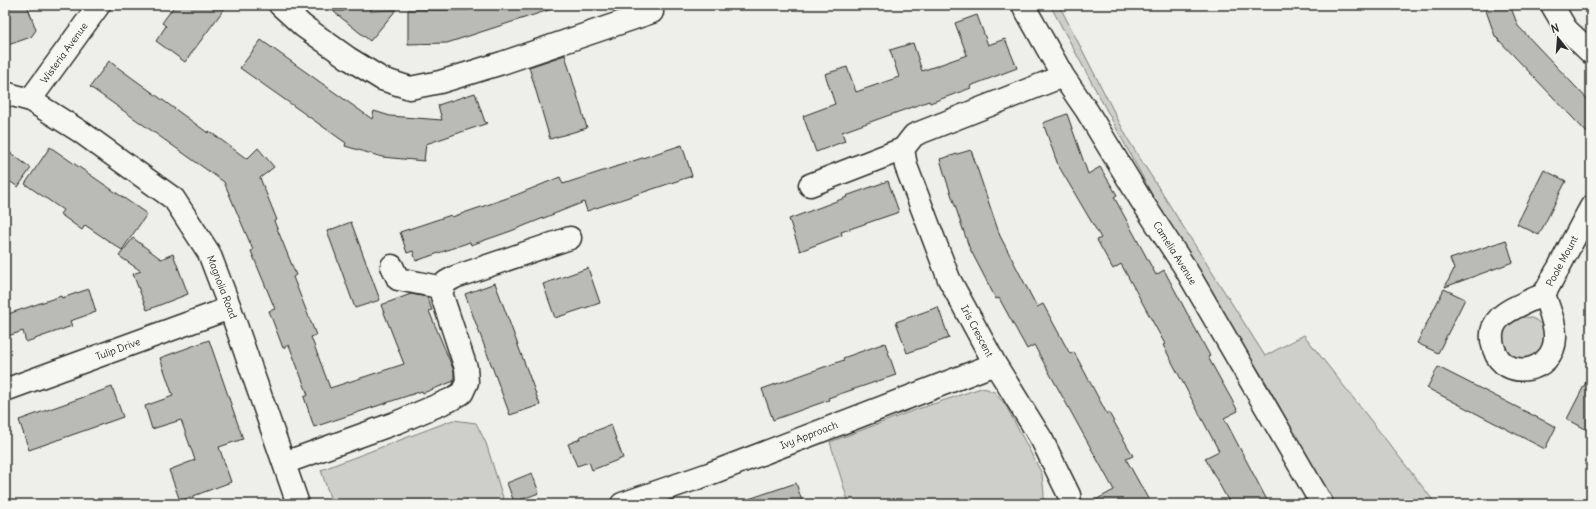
<svg xmlns="http://www.w3.org/2000/svg" width="1596" height="509" viewBox="0 0 1596 509" font-family="Delius,sans-serif">
  <style>
    .green { fill: #cececa; stroke: #7c7c7a }
    .building { fill: #babab7; stroke: #2b2b2b }
    .lines { fill: none; stroke-linecap: round; stroke-linejoin: round }
    .minor-casing { stroke: #2b2b2b; stroke-width: 25 }
    .minor { stroke: #f6f6f2; stroke-width: 22 }
    .labels { text-anchor: middle; dominant-baseline: central; stroke-width: 4; stroke-linejoin: round; paint-order: stroke }
    .street-label { font-size: 10px; fill: #2b2b2b; stroke: #f6f6f2 }
  </style>
  <rect width="100%" height="100%" fill="#eeeeea"/>
  <filter id="ink" filterUnits="userSpaceOnUse"><feTurbulence type="fractalNoise" baseFrequency=".025" numOctaves="2"/><feDisplacementMap in="SourceGraphic" scale="8" xChannelSelector="R" yChannelSelector="G"/><feConvolveMatrix kernelMatrix="1 2 1 2 8 2 1 2 1" color-interpolation-filters="sRGB"/></filter>
  <g filter="url(#ink)">
    <path class="green" d="M 1050,5 L 1059,5 L 1129,141 L 1265,356 L 1304,335 L 1436,504 L 1333,504 L 1267,384 L 1170,228 Z
      M 1518,317 C 1538,316 1543,323 1547,341 L 1535,359 L 1513,359 C 1497,340 1497,331 1518,317 Z
      M 981,388 L 987,389 L 994,392 L 1005,404 L 1042,474 L 1044,494 L 1043,504 L 849,504 L 830,442 L 915,410 Z
      M 453,420 L 476,423 L 486,443 L 504,501 L 502,504 L 332,504 L 321,470 Z"/>
    <path class="building" d="M 5,5 L 27,5 L 36,30 L 31,37 L 5,46 Z
      M 175,5 L 227,5 L 185,62 L 156,41 L 166,26 L 162,23 Z
      M 349,5 L 375,5 L 370,11 L 396,10 L 370,41 L 333,11 L 344,11 Z
      M 467,5 L 551,5 L 552,9 L 447,43 L 408,44 L 408,10 L 468,10 Z
      M 1484,5 L 1510,5 L 1518,26 L 1591,103 L 1591,137 L 1495,36 Z
      M 977,15 L 988,45 L 1005,39 L 1017,68 L 970,86 L 971,88 L 930,103 L 929,101 L 842,132 L 845,141 L 816,152 L 803,116 L 835,104 L 825,74 L 847,67 L 856,92 L 899,77 L 890,50 L 913,43 L 922,71 L 967,55 L 955,23 Z
      M 261,40 L 372,119 L 374,111 L 390,116 L 442,120 L 438,105 L 475,93 L 485,122 L 488,123 L 426,144 L 424,161 L 382,157 L 345,146 L 346,143 L 240,68 Z
      M 565,55 L 587,128 L 550,139 L 529,67 Z
      M 109,61 L 208,133 L 209,131 L 247,159 L 258,148 L 274,167 L 260,178 L 277,220 L 274,221 L 296,275 L 293,277 L 316,335 L 311,337 L 330,388 L 404,364 L 381,305 L 411,294 L 427,297 L 432,310 L 429,311 L 454,371 L 454,381 L 423,393 L 422,391 L 314,427 L 304,397 L 308,395 L 289,345 L 283,348 L 269,311 L 275,309 L 251,251 L 253,250 L 224,182 L 90,87 Z
      M 1067,114 L 1088,174 L 1100,167 L 1117,195 L 1114,197 L 1156,275 L 1164,270 L 1210,356 L 1208,357 L 1238,411 L 1224,418 L 1269,504 L 1230,504 L 1205,458 L 1219,451 L 1163,345 L 1165,344 L 1121,264 L 1113,269 L 1097,240 L 1101,238 L 1058,165 L 1043,123 Z
      M 682,145 L 692,176 L 587,211 L 584,202 L 511,231 L 471,245 L 470,242 L 416,261 L 413,251 L 407,253 L 400,232 L 451,215 L 452,217 L 516,195 L 560,177 L 563,184 Z
      M 50,147 L 147,214 L 122,250 L 85,225 L 82,230 L 60,214 L 63,210 L 25,184 Z
      M 5,149 L 31,168 L 18,187 L 5,178 Z
      M 971,150 L 1000,236 L 1037,307 L 1043,304 L 1070,354 L 1074,352 L 1107,414 L 1109,413 L 1133,456 L 1126,459 L 1151,504 L 1088,504 L 1114,490 L 1034,345 L 1027,349 L 999,298 L 996,299 L 969,247 L 945,176 L 940,159 Z
      M 1544,170 L 1566,181 L 1539,235 L 1517,224 Z
      M 888,181 L 899,212 L 841,232 L 842,235 L 800,251 L 789,219 L 847,197 L 846,196 Z
      M 351,222 L 380,300 L 355,308 L 327,231 Z
      M 133,238 L 161,259 L 173,254 L 188,294 L 147,310 L 133,274 L 141,271 L 119,256 Z
      M 1506,240 L 1513,262 L 1445,287 L 1454,269 L 1450,259 Z
      M 588,268 L 600,303 L 555,318 L 543,284 Z
      M 495,283 L 540,405 L 510,415 L 465,294 Z
      M 89,289 L 96,312 L 70,321 L 72,326 L 26,342 L 23,331 L 5,337 L 5,315 L 61,296 L 62,298 Z
      M 1444,289 L 1465,299 L 1438,353 L 1417,343 Z
      M 938,307 L 949,338 L 907,353 L 896,322 Z
      M 209,340 L 243,439 L 219,447 L 231,482 L 180,501 L 169,470 L 195,460 L 181,420 L 152,429 L 145,406 L 173,396 L 160,358 Z
      M 885,343 L 896,375 L 828,398 L 829,400 L 773,420 L 762,389 L 844,360 L 843,358 Z
      M 1438,367 L 1556,427 L 1545,449 L 1427,388 Z
      M 1591,372 L 1591,432 L 1567,419 Z
      M 112,387 L 123,417 L 29,450 L 19,420 Z
      M 611,425 L 623,458 L 592,470 L 589,462 L 577,466 L 568,444 L 580,439 L 579,437 Z
      M 532,473 L 539,493 L 514,502 L 507,483 Z
      M 796,483 L 803,504 L 744,504 L 743,501 Z"/>
    <g class="lines">
      <g class="minor-casing">
        <path id="minor" d="M 280,5 L 303,26 L 348,58 L 382,79 L 410,88 L 440,82 L 502,63 L 652,12
          M 1023,5 L 1063,76 L 1087,111 L 1141,200 L 1184,266 L 1322,504
          M 1552,5 L 1566,29 L 1591,53
          M 1063,76 L 914,135 L 903,149 L 906,166 L 949,279 L 995,364 L 1042,440 L 1069,495 L 1070,504
          M 5,93 L 30,100 L 81,132 L 174,199 L 209,253 L 230,308 L 298,504
          M 30,100 L 99,5
          M 810,185 L 903,149
          M 441,292 L 446,282 L 455,277 L 570,238
          M 1544,294 C 1548,307 1556,324 1555,338 C 1554,373 1504,382 1494,349 C 1484,319 1509,310 1531,300 C 1535,298 1542,296 1544,293 C 1550,286 1553,276 1558,269 C 1569,248 1580,227 1591,207
          M 5,390 L 230,308
          M 284,463 L 398,422 L 450,400 L 462,393 L 467,382 L 466,368 L 439,287 L 398,279 L 392,266
          M 622,504 L 709,474 L 995,364"/>
      </g>
      <use href="#minor" class="minor"/>
    </g>
  </g>
  <g class="labels">
    <g class="street-label">
      <text transform="translate(64 53) rotate(-54)">Wisteria Avenue</text>
      <text transform="translate(1175 253) rotate(58)">Camelia Avenue</text>
      <text transform="translate(1562 261) rotate(-62)">Poole Mount</text>
      <text transform="translate(222 287) rotate(69)">Magnolia Road</text>
      <text transform="translate(977 331) rotate(62)">Iris Crescent</text>
      <text transform="translate(118 349) rotate(-20)">Tulip Drive</text>
      <text transform="translate(809 435) rotate(-21)">Ivy Approach</text>
    </g>
  </g>
  <rect width="1596" height="509" fill="none" stroke="#f6f6f2" stroke-width="20"/>
  <rect x="10" y="10" width="1576" height="489" fill="none" stroke="#2b2b2b" stroke-width="1.5" filter="url(#ink)"/>
  <g transform="translate(1558 38) rotate(343)" stroke="#f6f6f2" stroke-width="3" paint-order="stroke">
  <path d="M0-3L7 15L0 10L-7 15Z" fill="#2b2b2b"/>
  <text y="-6" font-size="11" font-weight="bold" text-anchor="middle" fill="#2b2b2b">N</text>
  </g>
</svg>
